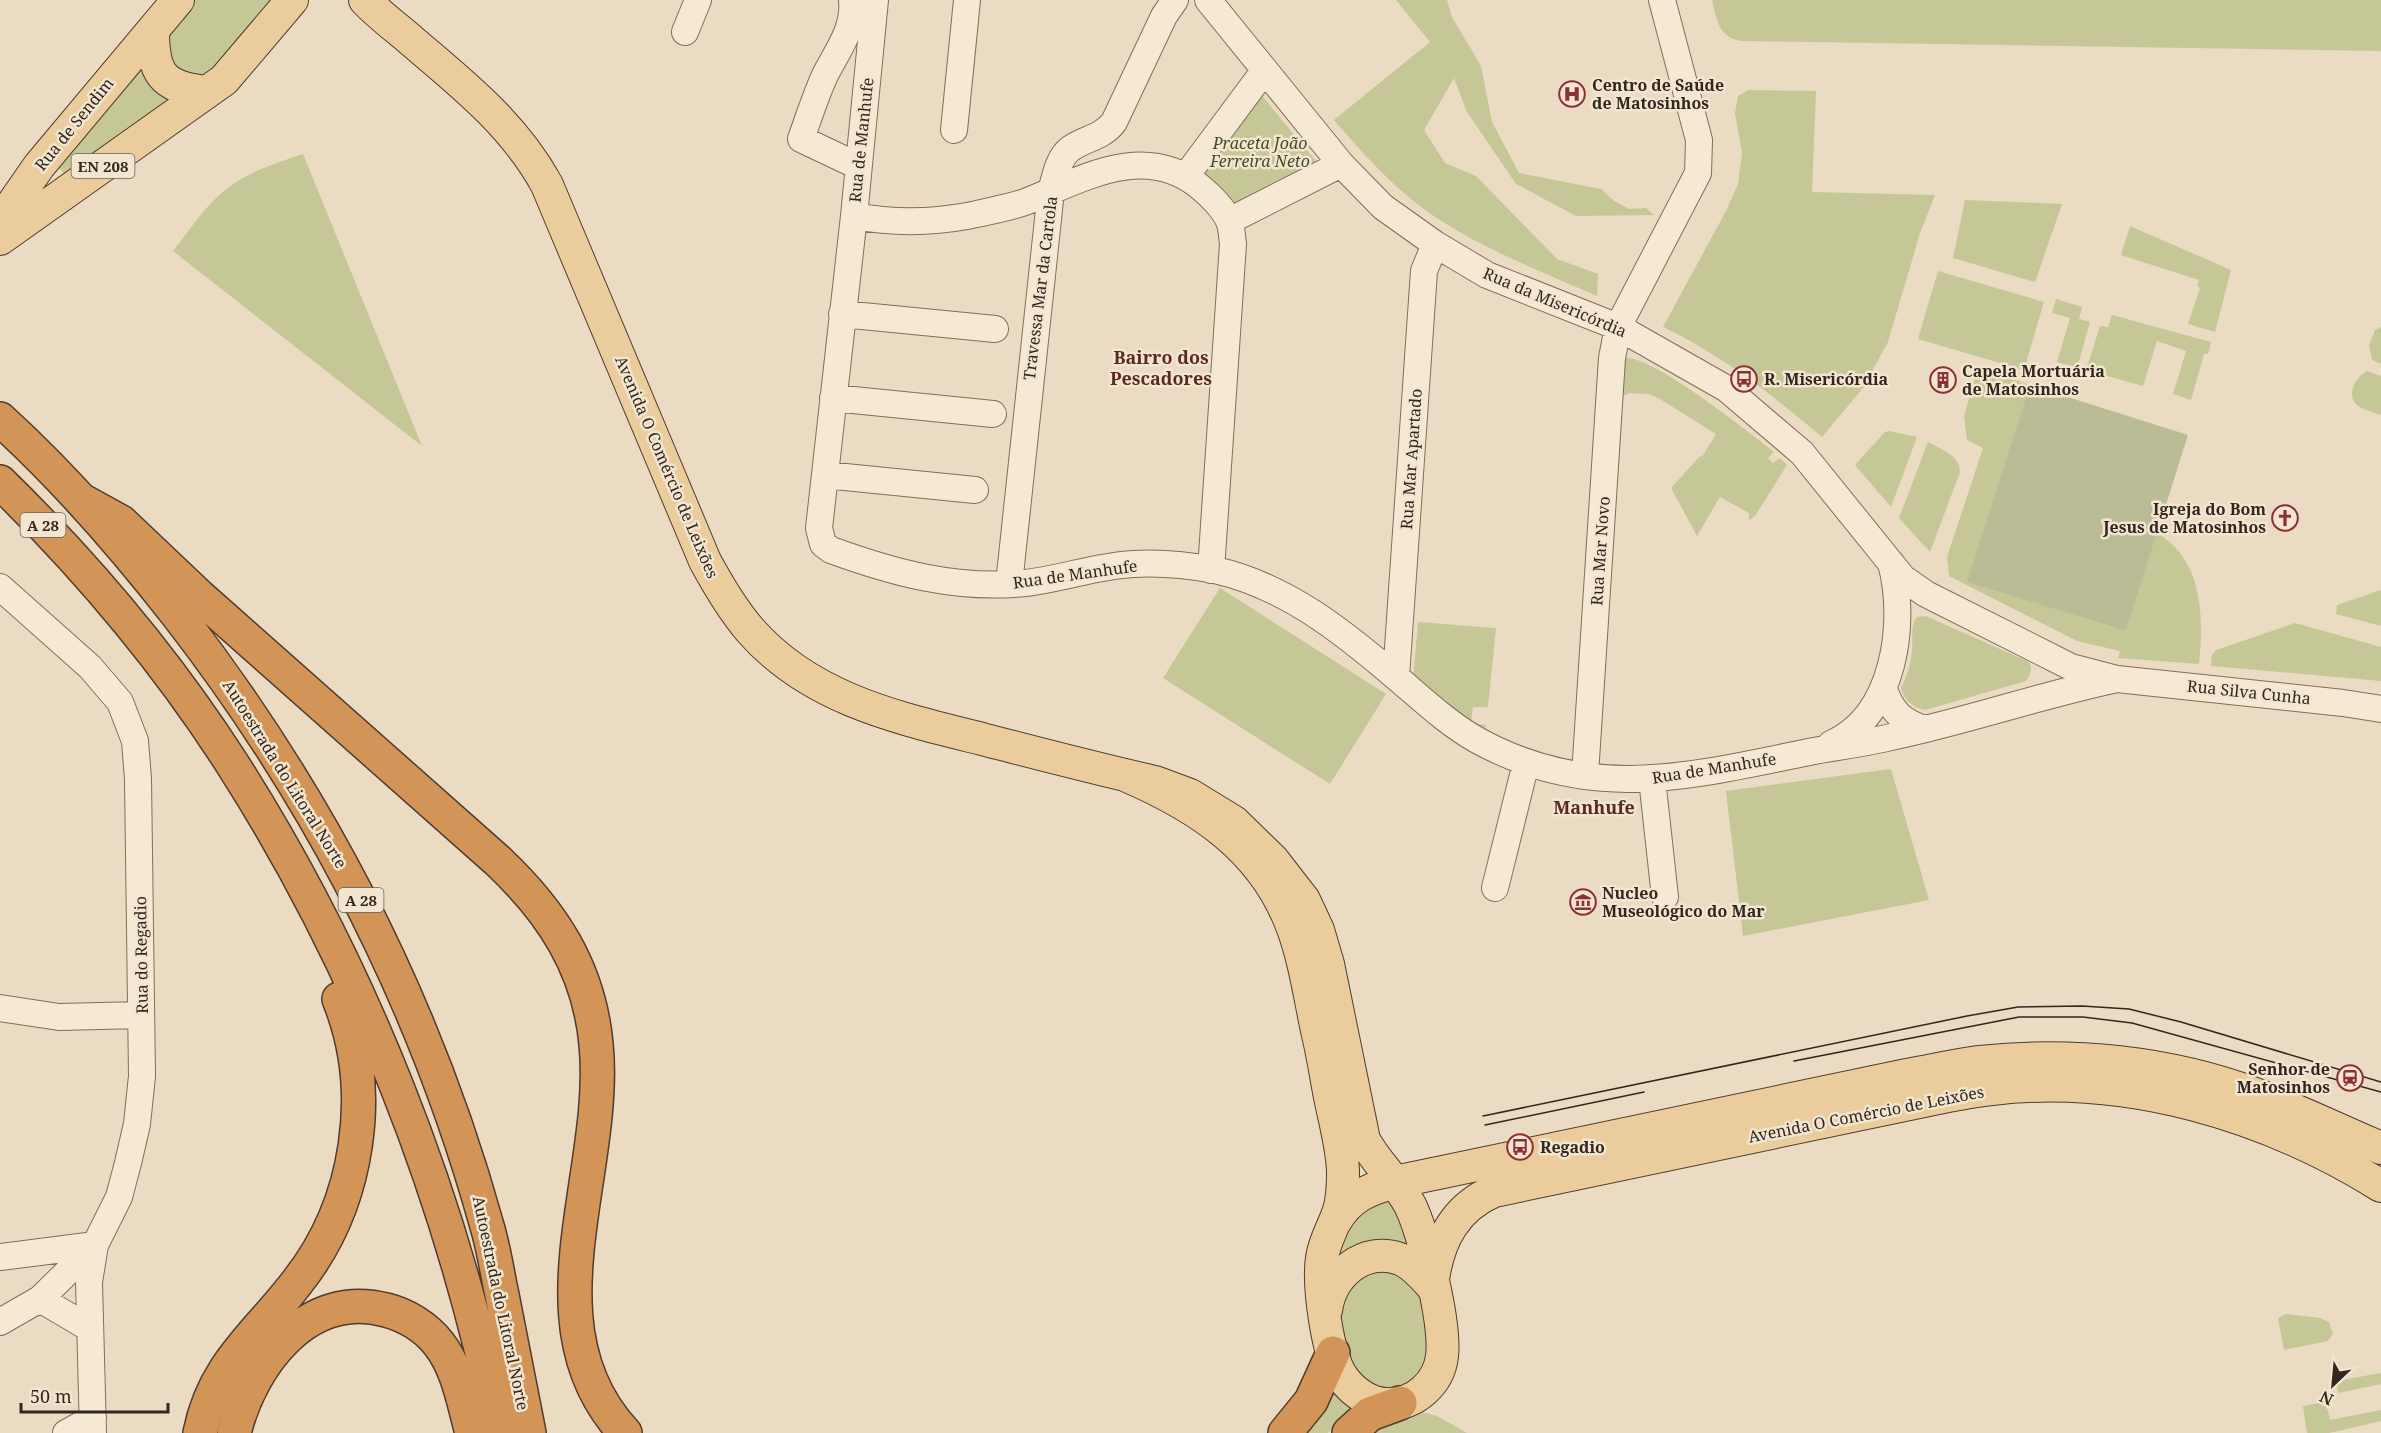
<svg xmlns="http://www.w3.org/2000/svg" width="2381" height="1433" viewBox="0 0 2381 1433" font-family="'Noto Serif',serif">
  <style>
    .green { fill: #c5c797 }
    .cemetery { fill: #babc96 }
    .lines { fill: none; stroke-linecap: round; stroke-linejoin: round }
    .minor-casing { stroke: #826d5b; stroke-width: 28 }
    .major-casing { stroke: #503c2f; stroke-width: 34 }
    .highway-casing { stroke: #503c2f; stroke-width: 36 }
    .minor { stroke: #f5e9d4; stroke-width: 26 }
    .major { stroke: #ebcc9c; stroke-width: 32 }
    .highway { stroke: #d39458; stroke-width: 33 }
    .tram { stroke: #33261e; stroke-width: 1.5 }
    .labels { text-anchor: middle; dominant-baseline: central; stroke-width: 5; stroke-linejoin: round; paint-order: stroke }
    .shield { fill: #f2e6d1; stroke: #6c6054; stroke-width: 1.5 }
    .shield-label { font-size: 15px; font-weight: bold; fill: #33261e }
    .poi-label { font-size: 16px; font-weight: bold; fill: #33261e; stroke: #f2e6d1; text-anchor: start }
    .street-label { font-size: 16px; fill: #33261e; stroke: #f2e6d1 }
    .park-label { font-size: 16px; font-style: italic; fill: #464e26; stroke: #f2e6d1 }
    .neighbourhood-label { font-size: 18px; font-weight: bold; fill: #5c2921; stroke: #f2e6d1 }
  </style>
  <rect width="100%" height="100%" fill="#eadbc2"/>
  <path class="green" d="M 193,0 L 277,0 L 205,79 L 184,75 L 166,58 L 167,35 Z
    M 1396,0 L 1447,0 L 1452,17 L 1481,66 L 1492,122 L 1519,173 L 1601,189 L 1614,201 L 1629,209 L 1646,208 L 1654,215 L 1576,216 L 1516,184 L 1467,112 L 1454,78 L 1424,130 L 1445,163 L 1476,176 L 1557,259 L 1598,274 L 1597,296 C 1544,272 1489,252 1440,220 C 1399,194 1365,156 1334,120 L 1430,42 Z
    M 1712,0 L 2381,0 L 2381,51 L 1741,41 C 1718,37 1717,20 1712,0 Z
    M 144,53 L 181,95 L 67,176 L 53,163 Z
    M 1748,90 L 1816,91 L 1812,192 L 1935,195 L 1920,233 L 1888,342 L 1863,388 L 1822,437 C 1772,395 1722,355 1663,327 L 1726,211 L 1738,184 L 1742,153 L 1735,113 L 1738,96 Z
    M 1259,92 L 1319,165 L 1236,206 L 1202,177 L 1201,169 Z
    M 303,154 L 422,446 L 173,251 C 189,231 205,206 225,190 C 247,172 277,163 303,154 Z
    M 1965,200 L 2062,204 L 2035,282 L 1953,258 Z
    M 2130,226 L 2231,270 L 2215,332 L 2188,324 L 2200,288 L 2197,286 L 2199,280 L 2121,255 Z
    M 1938,271 L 2044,302 L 2024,370 L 1918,339 Z
    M 2056,299 L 2082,307 L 2079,319 L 2090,322 L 2077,368 L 2057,362 L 2070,318 L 2052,313 Z
    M 2112,315 L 2211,342 L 2208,354 L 2204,354 L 2191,400 L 2173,394 L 2186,351 L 2157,341 L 2143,386 L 2086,370 L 2100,326 L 2108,327 Z
    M 2381,327 L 2381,364 L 2372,360 L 2369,345 L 2375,330 Z
    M 1625,358 C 1652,355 1749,432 1774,452 L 1768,458 L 1773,463 L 1780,458 L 1787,465 L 1755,516 L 1749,520 L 1749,513 L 1720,497 L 1697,536 L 1671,488 L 1700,456 L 1702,457 L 1716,434 L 1660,399 L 1649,394 L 1628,393 L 1627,395 L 1620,395 Z
    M 1978,368 L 2030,385 L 1968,582 L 2126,631 L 2157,533 C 2203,560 2204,616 2199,664 L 2118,658 L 2120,651 L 2077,641 L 1949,576 L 1947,557 L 1983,448 L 1967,440 L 1964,416 Z
    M 2367,371 L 2381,376 L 2381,415 C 2373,412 2361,410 2355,403 C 2347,391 2357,376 2367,371 Z
    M 1889,431 L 1917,437 L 1891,507 L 1855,465 L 1885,432 Z
    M 1928,442 C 1942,450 1959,454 1960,472 L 1930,552 L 1899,518 Z
    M 1220,588 L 1386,694 L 1330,784 L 1163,678 Z
    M 2381,590 L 2381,626 L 2336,614 L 2337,605 Z
    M 1926,616 L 2029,662 C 2033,669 2031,674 2026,681 L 1925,710 C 1912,707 1905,701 1901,688 C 1907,676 1911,664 1912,650 C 1913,638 1910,626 1917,617 Z
    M 1418,622 L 1496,628 L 1488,707 L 1473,707 L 1471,723 L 1486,725 L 1485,735 L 1413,680 Z
    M 2295,623 L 2381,647 L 2381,681 L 2211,666 L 2212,655 L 2216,650 Z
    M 1891,769 L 1929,900 L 1743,936 L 1726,791 Z
    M 1393,1190 L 1415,1249 C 1386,1229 1355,1242 1331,1263 L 1344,1224 Z
    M 1366,1269 L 1399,1271 L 1422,1295 L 1432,1342 L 1419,1381 L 1392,1394 L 1362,1384 L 1345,1350 L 1339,1300 Z
    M 2286,1314 L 2320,1318 L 2329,1322 L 2333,1334 L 2328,1341 L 2284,1350 L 2278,1318 Z
    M 2381,1373 L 2381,1384 L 2338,1393 L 2336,1381 Z
    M 1332,1379 L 1358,1404 L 1344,1414 L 1328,1433 L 1300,1433 Z
    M 2326,1402 L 2330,1420 L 2381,1410 L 2381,1421 L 2329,1433 L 2307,1433 L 2303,1406 Z
    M 1415,1410 L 1437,1416 L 1467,1433 L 1362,1433 Z"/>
  <path class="cemetery" d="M 2030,385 L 2188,435 L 2126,631 L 1967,582 Z"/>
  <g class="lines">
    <g class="minor-casing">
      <path id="minor" d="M 852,0 C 855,28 838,50 826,73 C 816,94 809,117 801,139 L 858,166
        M 875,0 L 854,216 L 819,528 L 823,544 L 831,550 C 894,573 957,590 1025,583 C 1061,579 1096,566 1133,564 C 1160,562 1188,565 1215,570 C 1286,586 1342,631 1396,677 C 1422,699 1447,723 1477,740 C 1589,802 1686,777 1804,753 C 1833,747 1862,744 1891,737 C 1967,721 2041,695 2117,679
        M 1208,0 L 1341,164 L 1383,207 L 1435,244 L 1487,275 L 1618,327 L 1727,389 L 1802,453 L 1903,578 L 1926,594 L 2071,667 L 2117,679 L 2343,703 L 2381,709
        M 685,32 L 698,0
        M 954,130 L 967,0
        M 1186,176 L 1264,71
        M 854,216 C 892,223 929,223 967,216 C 986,212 1007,208 1025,202 C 1081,180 1144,141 1200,187 C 1210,195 1224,209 1229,221 C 1232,228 1232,237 1233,244 L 1211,570
        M 1229,221 L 1341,164
        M 842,314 L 995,329
        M 833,398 L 993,414
        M 825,475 L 975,490
        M 1009,584 L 1051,191 C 1055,178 1058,158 1070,149 C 1085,138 1102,138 1114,122 L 1164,16 L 1175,0
        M 0,587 L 90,667 L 120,702 L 135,741 L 138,779 L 142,1076 L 137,1124 L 128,1163 L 119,1197 L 95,1245 L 40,1299 L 0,1322
        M 1396,677 L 1424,271 L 1435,244
        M 1884,689 C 1891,711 1903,723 1926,729
        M 1831,744 C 1895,716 1907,622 1891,563
        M 1585,775 L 1612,358 L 1618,327 L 1698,173 L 1699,140 L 1662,0
        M 1652,779 L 1665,897
        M 1495,888 L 1526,763
        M 0,1008 L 59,1017 L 141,1015
        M 0,1257 L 95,1245
        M 40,1299 L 89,1328
        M 66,1433 L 93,1418
        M 93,1433 L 89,1282 L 95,1245"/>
    </g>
    <g class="major-casing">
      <path id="major" d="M 365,0 C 379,15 397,28 413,42 C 464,85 515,126 547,185 L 705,561 C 718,585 732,609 750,630 C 810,699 898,718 982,739 C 1040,754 1097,769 1155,782 L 1190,795 L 1234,822 L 1273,860 L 1304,900 L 1318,930 L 1328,964 L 1364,1140 C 1377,1164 1397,1181 1410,1205 C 1424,1234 1446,1324 1442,1356 C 1439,1383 1415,1405 1387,1404 C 1370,1404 1353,1392 1343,1378 C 1327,1356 1318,1285 1322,1258 C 1324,1242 1333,1228 1338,1213 C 1343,1200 1343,1185 1343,1171 C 1342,1146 1335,1122 1330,1097 C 1326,1077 1323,1055 1318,1035 C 1310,999 1305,960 1292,926 C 1263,849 1199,807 1127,776
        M 153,30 C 153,73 161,87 206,92
        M 0,222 L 39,166 L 178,0
        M 0,239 L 224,80 L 292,0
        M 1335,1222 C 1349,1197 1369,1189 1395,1182 L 1907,1075 C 1931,1071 1955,1065 1980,1062 C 2071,1052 2169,1062 2255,1094 C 2297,1110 2339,1130 2381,1148
        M 1433,1279 C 1439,1239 1456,1207 1494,1191 L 1933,1099 C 1953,1095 1972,1091 1992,1089 C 2127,1073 2267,1115 2381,1186
        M 1326,1310 C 1331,1275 1363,1246 1400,1259 C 1413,1264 1423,1276 1432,1286"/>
    </g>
    <g class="highway-casing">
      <path id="highway" d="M 0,419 C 65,478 123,545 177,614 C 319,797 425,1003 487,1226 C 494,1249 497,1272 502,1295 C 511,1341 520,1387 529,1433
        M 0,482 C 87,567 167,662 233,765 C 362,967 452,1198 500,1433
        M 81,500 L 121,522 L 199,596 L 498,861 C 552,912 589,968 596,1044 C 609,1172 524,1325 625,1433
        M 200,1433 C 214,1363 258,1334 298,1281 C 359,1203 376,1091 339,999
        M 234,1433 C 251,1364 307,1289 386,1310 C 406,1315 426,1327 439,1344 C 458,1368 464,1404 472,1433
        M 1285,1433 L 1311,1401 L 1333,1353
        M 1349,1433 L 1370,1414 L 1400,1403"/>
    </g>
    <use href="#minor" class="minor"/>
    <use href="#major" class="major"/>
    <use href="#highway" class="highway"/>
    <path class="tram" d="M 1794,1061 L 2019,1017 L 2083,1017 L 2132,1023 L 2381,1092
      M 1483,1116 L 1967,1016 L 2018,1007 L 2082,1006 L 2129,1009 L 2181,1022 L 2381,1082
      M 1485,1125 L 1644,1092"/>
  </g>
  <defs>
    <g id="hospital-ring" transform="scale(1.35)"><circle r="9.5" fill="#f2e6d1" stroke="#8c3037" stroke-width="1.5"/><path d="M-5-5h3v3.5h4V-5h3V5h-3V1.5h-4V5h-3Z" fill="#8c3037"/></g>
    <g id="bus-ring" transform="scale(1.35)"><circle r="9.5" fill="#f2e6d1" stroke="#8c3037" stroke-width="1.5"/><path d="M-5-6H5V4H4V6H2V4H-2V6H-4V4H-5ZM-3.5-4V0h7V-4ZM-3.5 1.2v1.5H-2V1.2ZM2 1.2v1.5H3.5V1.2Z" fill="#8c3037"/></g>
    <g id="building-ring" transform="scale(1.35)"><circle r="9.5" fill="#f2e6d1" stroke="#8c3037" stroke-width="1.5"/><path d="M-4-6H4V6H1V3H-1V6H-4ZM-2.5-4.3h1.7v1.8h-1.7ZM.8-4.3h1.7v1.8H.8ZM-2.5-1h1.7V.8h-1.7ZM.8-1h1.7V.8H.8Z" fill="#8c3037"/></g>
    <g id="church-ring" transform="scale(1.35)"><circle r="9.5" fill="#f2e6d1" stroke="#8c3037" stroke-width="1.5"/><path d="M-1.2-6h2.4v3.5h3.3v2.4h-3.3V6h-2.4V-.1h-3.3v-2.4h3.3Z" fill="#8c3037"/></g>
    <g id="museum-ring" transform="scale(1.35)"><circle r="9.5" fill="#f2e6d1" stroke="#8c3037" stroke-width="1.5"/><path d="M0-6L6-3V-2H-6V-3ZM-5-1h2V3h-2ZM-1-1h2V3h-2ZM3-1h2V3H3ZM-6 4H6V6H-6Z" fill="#8c3037"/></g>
    <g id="station-ring" transform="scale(1.35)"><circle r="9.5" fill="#f2e6d1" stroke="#8c3037" stroke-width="1.5"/><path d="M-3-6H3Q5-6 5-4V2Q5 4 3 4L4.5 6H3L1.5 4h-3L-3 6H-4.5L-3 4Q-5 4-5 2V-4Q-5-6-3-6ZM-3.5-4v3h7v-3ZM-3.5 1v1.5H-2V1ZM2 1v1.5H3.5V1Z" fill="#8c3037"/></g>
  </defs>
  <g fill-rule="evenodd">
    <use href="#hospital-ring" x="1572" y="94"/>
    <use href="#bus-ring" x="1744" y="379"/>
    <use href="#building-ring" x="1943" y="380"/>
    <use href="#church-ring" x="2285" y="518"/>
    <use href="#museum-ring" x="1583" y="902"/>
    <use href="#station-ring" x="2350" y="1078"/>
    <use href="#bus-ring" x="1520" y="1147"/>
  </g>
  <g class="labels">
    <g class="shield">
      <rect x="71.5" y="154" width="63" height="24" rx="4.5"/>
      <rect x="20.5" y="513" width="45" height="24" rx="4.5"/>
      <rect x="338.5" y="888" width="45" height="24" rx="4.5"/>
    </g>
    <g class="shield-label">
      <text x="103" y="166">EN 208</text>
      <text x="43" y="525">A 28</text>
      <text x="361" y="900">A 28</text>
    </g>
    <g class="poi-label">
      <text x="1592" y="85">Centro de Saúde<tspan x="1592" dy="18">de Matosinhos</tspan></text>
      <text x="1962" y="371">Capela Mortuária<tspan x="1962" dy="18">de Matosinhos</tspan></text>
      <text x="1764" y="379">R. Misericórdia</text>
      <text x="2266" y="509" text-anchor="end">Igreja do Bom<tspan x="2266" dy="18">Jesus de Matosinhos</tspan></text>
      <text x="1602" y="893">Nucleo<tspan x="1602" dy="18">Museológico do Mar</tspan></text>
      <text x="2330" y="1069" text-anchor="end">Senhor de<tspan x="2330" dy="18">Matosinhos</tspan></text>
      <text x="1540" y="1147">Regadio</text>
    </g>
    <g class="street-label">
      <text transform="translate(74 124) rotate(-51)">Rua de Sendim</text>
      <text transform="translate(861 140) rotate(-84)">Rua de Manhufe</text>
      <text transform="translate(1040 288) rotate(-83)">Travessa Mar da Cartola</text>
      <text transform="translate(1555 302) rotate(23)">Rua da Misericórdia</text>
      <text transform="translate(1411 459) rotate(-86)">Rua Mar Apartado</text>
      <text transform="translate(667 467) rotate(67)">Avenida O Comércio de Leixões</text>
      <text transform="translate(1600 551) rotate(-86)">Rua Mar Novo</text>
      <text transform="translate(1075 574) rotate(-8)">Rua de Manhufe</text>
      <text transform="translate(2249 692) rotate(6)">Rua Silva Cunha</text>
      <text transform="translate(1714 768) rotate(-9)">Rua de Manhufe</text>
      <text transform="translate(285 774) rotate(58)">Autoestrada do Litoral Norte</text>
      <text transform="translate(141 955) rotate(-91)">Rua do Regadio</text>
      <text transform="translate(1866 1114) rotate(-11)">Avenida O Comércio de Leixões</text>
      <text transform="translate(501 1303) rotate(78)">Autoestrada do Litoral Norte</text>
    </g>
    <g class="park-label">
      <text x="1260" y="143">Praceta João<tspan x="1260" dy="18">Ferreira Neto</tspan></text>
    </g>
    <g class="neighbourhood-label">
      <text x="1161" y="357">Bairro dos<tspan x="1161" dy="21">Pescadores</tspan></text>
      <text x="1594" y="807">Manhufe</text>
    </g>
  </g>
  <g transform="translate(2333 1385) rotate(206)" stroke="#f2e6d1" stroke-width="4.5" paint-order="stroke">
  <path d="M0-4.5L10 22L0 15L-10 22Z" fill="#33261e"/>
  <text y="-9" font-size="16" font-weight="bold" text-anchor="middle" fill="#33261e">N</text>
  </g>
  <path d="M21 1403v9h147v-9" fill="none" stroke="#33261e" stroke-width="3"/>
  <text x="30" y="1403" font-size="18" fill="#33261e" stroke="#f2e6d1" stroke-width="4.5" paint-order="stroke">50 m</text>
</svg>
